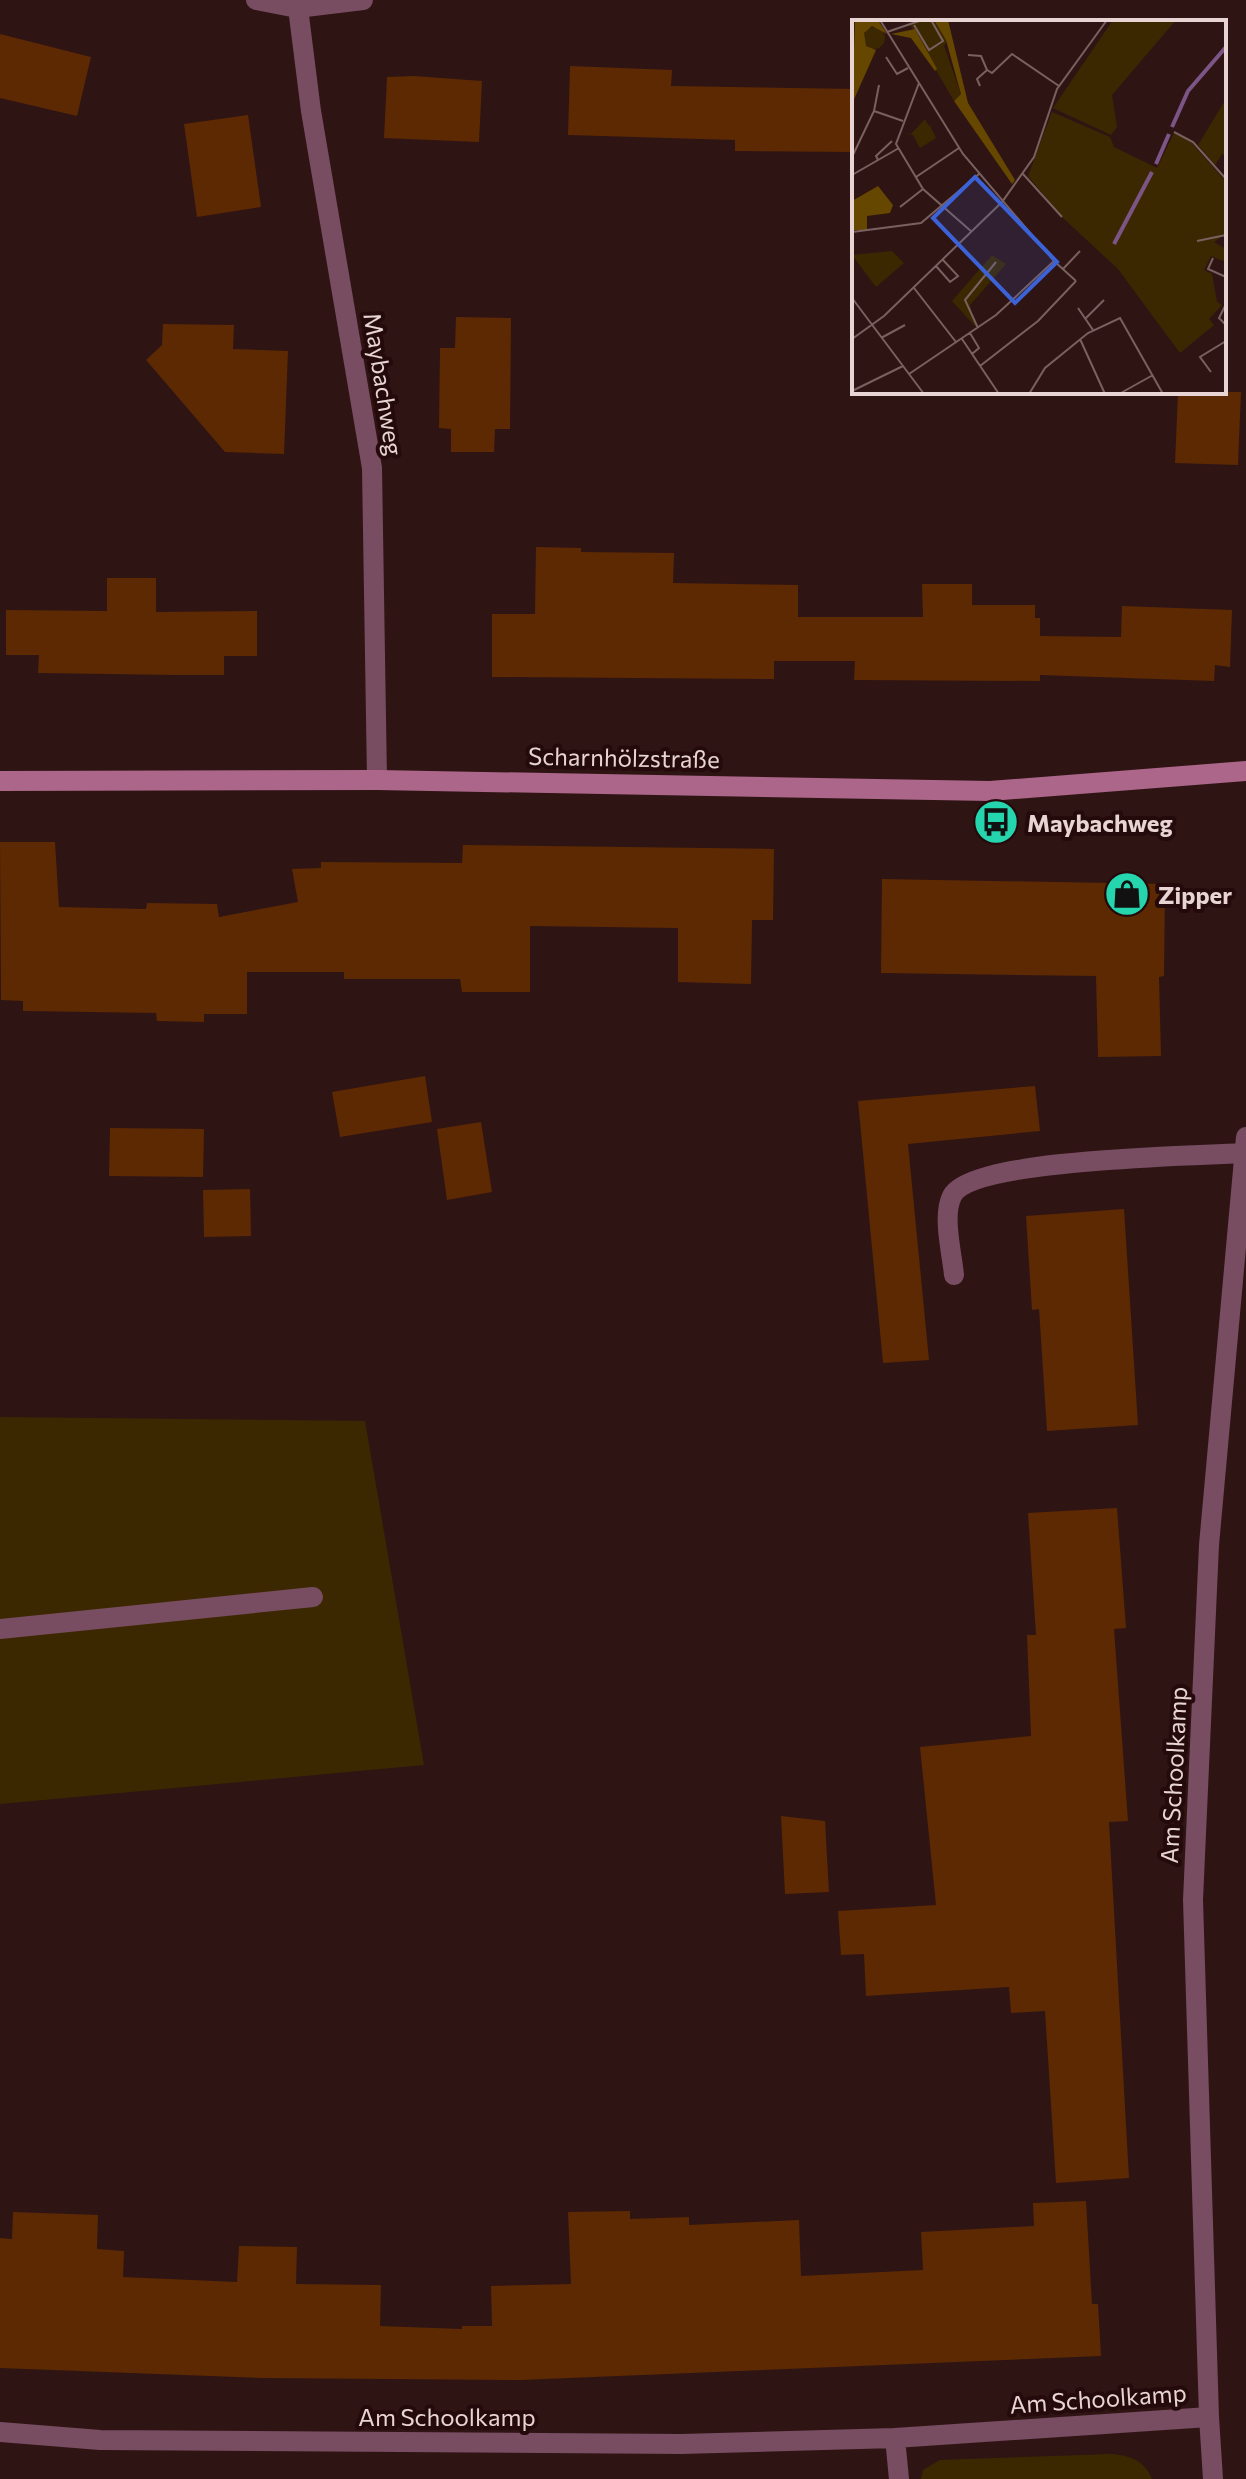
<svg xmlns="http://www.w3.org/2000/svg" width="1246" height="2479" viewBox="0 0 1246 2479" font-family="Commissioner,sans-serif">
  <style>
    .green { fill: #3c2800 }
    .building { fill: #5c2903 }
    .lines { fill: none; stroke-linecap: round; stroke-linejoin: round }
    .lane { stroke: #784c61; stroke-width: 20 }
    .street { stroke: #784c61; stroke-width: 20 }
    .secondary { stroke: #ac6689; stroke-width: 20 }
    .labels { text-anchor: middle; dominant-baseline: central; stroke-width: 8; stroke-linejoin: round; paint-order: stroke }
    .street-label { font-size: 24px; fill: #e7d4d3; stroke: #240a0b }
    .poi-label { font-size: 24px; font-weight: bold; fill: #e7d4d3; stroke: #240a0b; text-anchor: start }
    .inset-river { fill: none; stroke: #7b5586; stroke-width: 4 }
    .inset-road { fill: none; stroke: #796160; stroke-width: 2 }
    .view { fill: #3b62d7; fill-opacity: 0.15; stroke: #3b62d7; stroke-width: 4 }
    .inset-edge { fill: none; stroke: #e7d4d3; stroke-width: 4 }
  </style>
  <rect width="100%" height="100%" fill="#2f1414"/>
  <path class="green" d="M 0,1417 L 365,1421 L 424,1765 L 0,1804 Z
    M 1113,2454 C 1131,2456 1145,2461 1152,2479 L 921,2479 L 923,2470 L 940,2460 Z"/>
  <path class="building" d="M 0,34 L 91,57 L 77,116 L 0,98 Z
    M 570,66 L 672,70 L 671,86 L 854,89 L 854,152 L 735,151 L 735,140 L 568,135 Z
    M 414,76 L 482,81 L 479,142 L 384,138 L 387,77 Z
    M 248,115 L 261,207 L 197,217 L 184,124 Z
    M 456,317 L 511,318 L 510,429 L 495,429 L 494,452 L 451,452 L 451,429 L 439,428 L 440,348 L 455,348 Z
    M 163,324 L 234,325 L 233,349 L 288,351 L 284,454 L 225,452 L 146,360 L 162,345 Z
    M 1178,392 L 1241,392 L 1238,465 L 1175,463 Z
    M 536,547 L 581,548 L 581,552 L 674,553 L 673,583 L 798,585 L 798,617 L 923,617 L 922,584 L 972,584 L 972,605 L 1035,605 L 1035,618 L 1040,618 L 1040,636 L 1121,637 L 1122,606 L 1232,610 L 1230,667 L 1215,665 L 1214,681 L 1040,675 L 1040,681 L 854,680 L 855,661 L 774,661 L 774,679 L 492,677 L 492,614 L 535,614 Z
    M 107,578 L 156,578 L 156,612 L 257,611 L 257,656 L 224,656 L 224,675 L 176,675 L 38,673 L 39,655 L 6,655 L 6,610 L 107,611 Z
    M 0,842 L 55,842 L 59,907 L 146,909 L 147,903 L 217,904 L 219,917 L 298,902 L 292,869 L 321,868 L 321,862 L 462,863 L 463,845 L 774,849 L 773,920 L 752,920 L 751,984 L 678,982 L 678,928 L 530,926 L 530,992 L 462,992 L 460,979 L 344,979 L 344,972 L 247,972 L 247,1014 L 204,1014 L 204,1022 L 157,1021 L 156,1013 L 23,1011 L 23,1001 L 1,1000 Z
    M 882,879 L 1165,884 L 1164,976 L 1159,977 L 1161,1056 L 1098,1057 L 1096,976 L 881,973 Z
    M 425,1076 L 432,1122 L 340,1137 L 332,1092 Z
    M 1035,1086 L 1040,1131 L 908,1144 L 929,1360 L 883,1363 L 858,1101 Z
    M 481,1122 L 492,1192 L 447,1200 L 437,1129 Z
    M 110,1128 L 204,1129 L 203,1177 L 109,1176 Z
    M 250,1189 L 251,1236 L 204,1237 L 203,1190 Z
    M 1124,1209 L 1138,1425 L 1047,1431 L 1039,1309 L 1032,1310 L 1026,1216 Z
    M 1117,1508 L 1126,1628 L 1114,1629 L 1128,1821 L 1109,1822 L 1129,2178 L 1056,2183 L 1045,2011 L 1011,2013 L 1009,1987 L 866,1996 L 864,1954 L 841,1955 L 838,1911 L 936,1905 L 920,1747 L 1031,1736 L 1027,1635 L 1036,1635 L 1028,1513 Z
    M 781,1816 L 825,1821 L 829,1892 L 785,1894 Z
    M 1086,2201 L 1092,2304 L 1098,2304 L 1101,2356 L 521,2380 L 262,2378 L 0,2368 L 0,2238 L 12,2239 L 13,2212 L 98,2215 L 97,2249 L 124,2251 L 123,2277 L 237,2282 L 239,2246 L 297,2247 L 296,2284 L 381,2285 L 380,2326 L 462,2329 L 462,2326 L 492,2326 L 491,2286 L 571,2284 L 568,2212 L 630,2211 L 630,2219 L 689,2217 L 689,2225 L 799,2220 L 801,2276 L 923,2270 L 921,2232 L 1034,2226 L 1033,2203 Z"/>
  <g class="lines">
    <path class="lane" d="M 954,1275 C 952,1253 942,1216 952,1196 C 971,1158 1198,1156 1244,1153
      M 0,1629 L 313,1597"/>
    <path class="street" d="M 256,0 L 297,8 L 363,0
      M 297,0 L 311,111 L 372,468 L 377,780
      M 1209,2417 L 1213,2479
      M 0,2432 L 100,2440 L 681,2444 L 895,2438 L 1209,2417 L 1193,1900 L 1209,1545 L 1246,1137
      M 895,2438 L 899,2479"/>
    <path class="secondary" d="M 0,781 L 377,780 L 990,791 L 1246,771"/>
  </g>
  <defs>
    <g id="bus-disc" transform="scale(2.3)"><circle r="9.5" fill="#25d5ae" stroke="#240a0b"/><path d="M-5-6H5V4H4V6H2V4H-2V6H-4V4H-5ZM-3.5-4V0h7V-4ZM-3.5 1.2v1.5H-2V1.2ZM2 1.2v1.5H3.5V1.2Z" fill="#111"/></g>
    <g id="shop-disc" transform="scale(2.3)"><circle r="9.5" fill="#25d5ae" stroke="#240a0b"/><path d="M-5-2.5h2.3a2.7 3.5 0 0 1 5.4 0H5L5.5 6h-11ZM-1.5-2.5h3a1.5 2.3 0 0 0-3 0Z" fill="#111"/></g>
  </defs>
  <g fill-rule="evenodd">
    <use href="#bus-disc" x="996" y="822"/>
    <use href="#shop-disc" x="1127" y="894"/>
  </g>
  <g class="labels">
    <g class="street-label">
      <text transform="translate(384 384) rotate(81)">Maybachweg</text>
      <text transform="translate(624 757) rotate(1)">Scharnhölzstraße</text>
      <text transform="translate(1173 1775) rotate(-87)">Am Schoolkamp</text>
      <text transform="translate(1098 2398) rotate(-4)">Am Schoolkamp</text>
      <text x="447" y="2416">Am Schoolkamp</text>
    </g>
    <g class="poi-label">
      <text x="1027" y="822">Maybachweg</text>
      <text x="1158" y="894">Zipper</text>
    </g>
  </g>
  <g transform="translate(852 20)">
    <rect width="374" height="374" fill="#2f1414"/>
    <path d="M 65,0 L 82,0 L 95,21 L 92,26 L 109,74 L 102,81 L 58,5 ZM 261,0 L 324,0 L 260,75 L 265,107 L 259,115 L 201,88 ZM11 18a11 11 0 1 1 22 0a11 11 0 1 1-22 0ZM 374,79 L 374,136 L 370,134 L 363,145 L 346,125 ZM 200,92 L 258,117 L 262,127 L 305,148 L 322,113 L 339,122 L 374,162 L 374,214 L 362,222 L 374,229 L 374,235 L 371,241 L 359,236 L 352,250 L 360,254 L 365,282 L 370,285 L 357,299 L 362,305 L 328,333 L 266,249 L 210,197 L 176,156 ZM 73,99 L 77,106 L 91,99 L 78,106 L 84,118 L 68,128 L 61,115 L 49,112 L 59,114 ZM 40,231 L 52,243 L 24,267 L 0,235 ZM 140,235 L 154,244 L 118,285 L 124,307 L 100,281 Z" fill="#3c2800"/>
    <path d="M 3,0 L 26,0 L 35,14 L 20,6 L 12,13 L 14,26 L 24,30 L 0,84 ZM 82,0 L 96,0 L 116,83 L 163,160 L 160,164 L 102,81 L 109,74 L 94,20 ZM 63,9 L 85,49 L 83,51 L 59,18 L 39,14 ZM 26,166 L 41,185 L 38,193 L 15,196 L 15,210 L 0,210 L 0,181 Z" fill="#654700"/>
    <path class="inset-river" d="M 320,107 L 336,71 L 374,27M 304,144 L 317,114M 262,224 L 300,152"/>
    <path class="inset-road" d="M 28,0 L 111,134 L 202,241 L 144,295 L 57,354M 62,5 L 77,30 L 91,21 L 79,0M 35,12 L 70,0M 116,35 L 129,36 L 135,50M 34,37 L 45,54 L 56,48M 67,63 L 44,124 L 71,169 L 120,212M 128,66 L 125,59 L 135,50 L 140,53 L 160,34 L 207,66M 22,91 L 51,101M 322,112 L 341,122 L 374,159M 0,137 L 22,91 L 27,65M 26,140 L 24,136 L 40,121M 171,154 L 210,197M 0,155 L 47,128M 64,157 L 107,128M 48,187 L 71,169M 0,212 L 69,203 L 127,154M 345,221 L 374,215M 361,238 L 356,249 L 374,257M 202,241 L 224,261M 84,246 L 98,262 L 106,256 L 91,240M 211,249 L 228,231M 62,268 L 104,322M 0,278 L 72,374M 374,284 L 367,298 L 374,305M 226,288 L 241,310M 234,298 L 252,280M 126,308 L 113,280 L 144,242M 118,313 L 127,328 L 120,334M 29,318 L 53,305M 0,319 L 32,296 L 150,182 L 182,137 L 205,69 L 255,0M 110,319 L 147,374M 228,319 L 253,374M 128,346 L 186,301 L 224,261M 359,352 L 348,337 L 374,321M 0,371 L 51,346M 177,374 L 193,348 L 236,313 L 268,298 L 311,374M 267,374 L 301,355"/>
    <path class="view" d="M 123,157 L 205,242 L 163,283 L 81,198 Z"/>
    <rect width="374" height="374" class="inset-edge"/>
  </g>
</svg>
